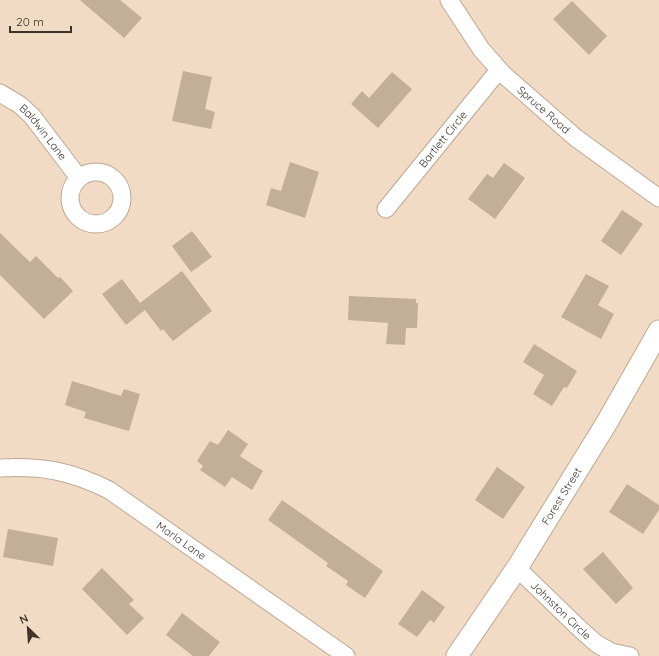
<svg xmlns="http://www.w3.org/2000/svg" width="659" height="656" viewBox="0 0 659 656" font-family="Quicksand,sans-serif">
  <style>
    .building { fill: #c3ae98 }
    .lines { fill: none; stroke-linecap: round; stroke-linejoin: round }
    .minor-casing { stroke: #bea893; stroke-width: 19 }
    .tertiary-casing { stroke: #bea893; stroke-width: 23 }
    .minor { stroke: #fff; stroke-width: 17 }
    .tertiary { stroke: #fff; stroke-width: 21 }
    .labels { text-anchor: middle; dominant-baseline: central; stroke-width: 3; stroke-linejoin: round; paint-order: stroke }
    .street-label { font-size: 11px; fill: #3c342b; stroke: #f2dbc4 }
  </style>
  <rect width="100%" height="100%" fill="#f2dbc4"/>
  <path class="building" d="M 80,0 L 120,0 L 142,18 L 124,38 Z
    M 572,1 L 607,36 L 589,55 L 553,19 Z
    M 183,71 L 212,77 L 205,109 L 215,112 L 211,129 L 172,121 Z
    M 392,72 L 412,89 L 378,128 L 351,104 L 362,91 L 369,98 Z
    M 290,162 L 319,172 L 305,218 L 266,205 L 271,188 L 281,191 Z
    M 504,163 L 525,178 L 495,219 L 468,199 L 487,174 L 493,178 Z
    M 622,210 L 643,224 L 621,255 L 601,241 Z
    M 192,231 L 212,257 L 191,272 L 172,246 Z
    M 0,233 L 30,262 L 36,256 L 58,278 L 60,277 L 73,291 L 44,319 L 0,275 Z
    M 182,271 L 212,311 L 173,341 L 163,329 L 161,331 L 145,310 L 126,325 L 102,294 L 122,279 L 140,303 Z
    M 586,274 L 609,286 L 598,305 L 614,314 L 601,339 L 561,317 Z
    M 349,296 L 416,299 L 416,303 L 418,303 L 417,328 L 406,328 L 405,345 L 386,344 L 388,323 L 348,320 Z
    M 534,344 L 577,371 L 567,388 L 564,387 L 552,406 L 533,394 L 544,375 L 523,362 Z
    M 72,381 L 121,396 L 124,389 L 140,394 L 129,431 L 84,418 L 86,412 L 65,405 Z
    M 228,430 L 248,444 L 240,456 L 263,471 L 252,490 L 232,477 L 225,487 L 200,470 L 203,466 L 197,461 L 210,441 L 218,445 Z
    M 497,467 L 525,487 L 503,519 L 475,500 Z
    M 627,484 L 659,505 L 659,510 L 643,534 L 609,512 Z
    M 282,500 L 383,571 L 365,598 L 346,585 L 348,581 L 326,566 L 328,563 L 268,520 Z
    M 8,529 L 58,538 L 53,566 L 3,557 Z
    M 603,552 L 633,588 L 616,604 L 583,569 Z
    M 102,568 L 134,600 L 129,604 L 144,618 L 127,635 L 82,589 Z
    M 422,590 L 445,607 L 434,623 L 430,620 L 417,637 L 398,624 Z
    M 182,613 L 220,642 L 209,656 L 193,656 L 166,635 Z"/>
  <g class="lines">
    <g class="minor-casing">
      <g id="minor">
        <path id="s1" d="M 449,0 L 481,49 L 504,75 L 576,138 L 659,198"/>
        <path id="s2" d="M 0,93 L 20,105 L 32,116 L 79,178"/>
        <circle cx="96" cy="198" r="26"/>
        <path id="s3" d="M 386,209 L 499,70"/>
        <path id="s4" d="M 0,468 C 43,466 71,471 109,490 L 346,656"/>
        <path id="s5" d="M 517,568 L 580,629 L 597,644 L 611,652 L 630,656"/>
      </g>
    </g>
    <g class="tertiary-casing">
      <g id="tertiary">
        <path id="s6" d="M 457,656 L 517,568 L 606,424 L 659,331"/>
      </g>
    </g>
    <use href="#minor" class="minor"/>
    <use href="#tertiary" class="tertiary"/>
  </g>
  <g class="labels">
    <g class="street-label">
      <text stroke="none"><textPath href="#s1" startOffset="146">Spruce Road</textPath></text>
      <text stroke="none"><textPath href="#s2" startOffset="59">Baldwin Lane</textPath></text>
      <text stroke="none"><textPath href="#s3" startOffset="90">Bartlett Circle</textPath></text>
      <text stroke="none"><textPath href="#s6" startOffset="191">Forest Street</textPath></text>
      <text stroke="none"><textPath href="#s4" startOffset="201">Marla Lane</textPath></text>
      <text stroke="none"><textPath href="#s5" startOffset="61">Johnston Circle</textPath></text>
    </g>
  </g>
  <g transform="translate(28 628) rotate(335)" stroke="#f2dbc4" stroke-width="3" paint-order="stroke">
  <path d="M0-3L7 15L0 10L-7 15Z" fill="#3c342b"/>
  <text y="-6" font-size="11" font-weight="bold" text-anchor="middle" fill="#3c342b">N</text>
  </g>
  <path d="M10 26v6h61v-6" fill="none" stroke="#3c342b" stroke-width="2"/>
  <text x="16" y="26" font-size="12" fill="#3c342b" stroke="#f2dbc4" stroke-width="3" paint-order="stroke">20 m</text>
</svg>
